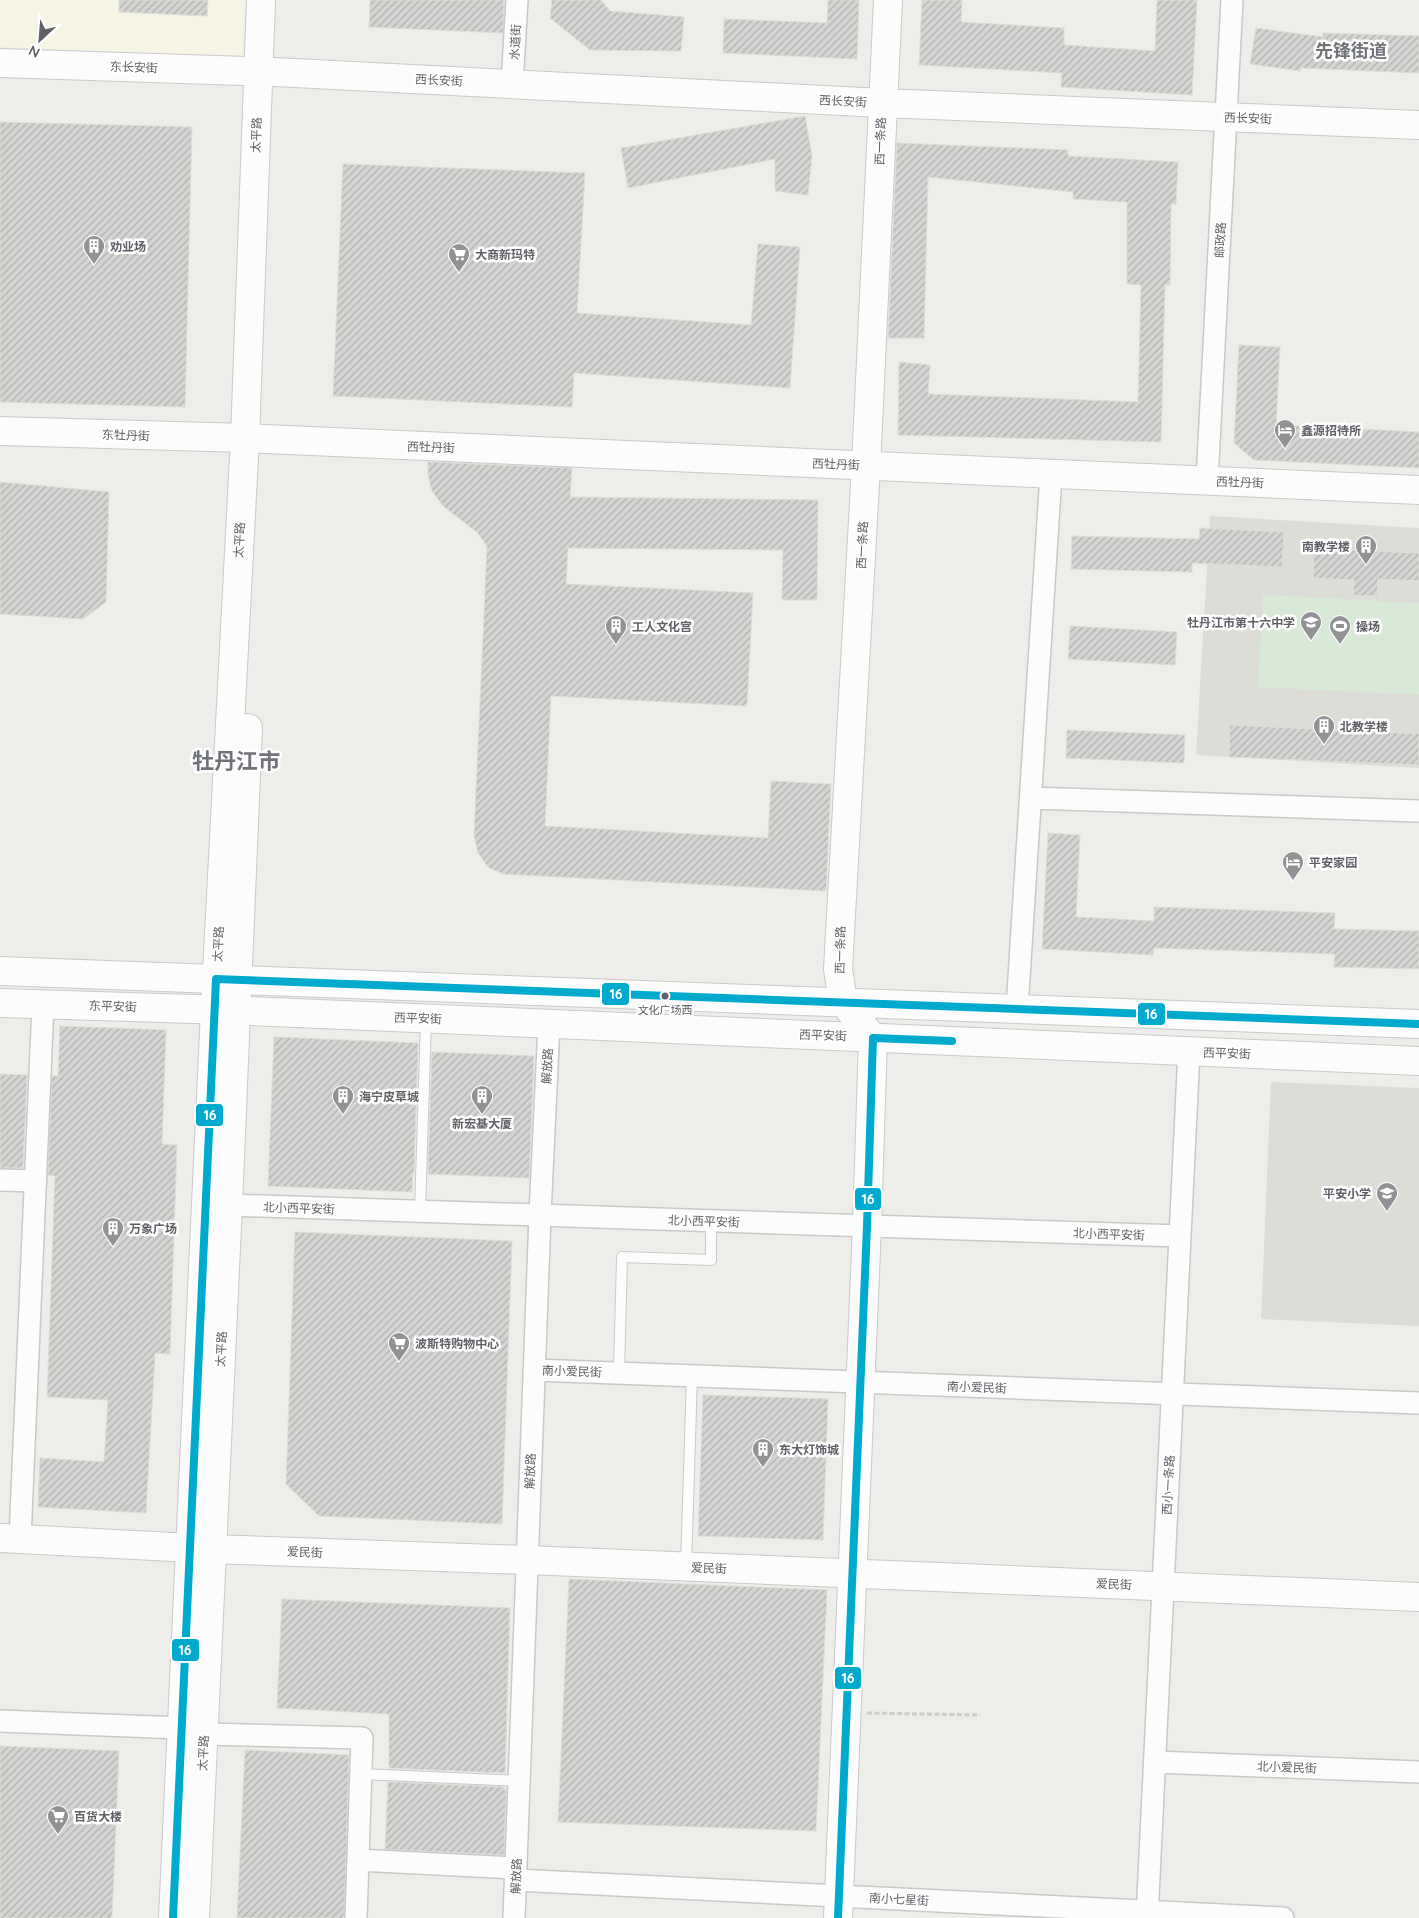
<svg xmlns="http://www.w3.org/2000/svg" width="1419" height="1918" viewBox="0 0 1419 1918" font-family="Quicksand,'Noto Sans SC',sans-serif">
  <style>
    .commercial { fill: #f5f4e5 }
    .education { fill: #ddddd8 }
    .garden { fill: #d8e9d8 }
    .building { fill: url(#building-hatch); stroke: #dcdcd8 }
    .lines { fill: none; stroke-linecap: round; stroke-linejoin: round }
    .lane-casing { stroke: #c9c9ca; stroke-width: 12 }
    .street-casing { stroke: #c9c9ca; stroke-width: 24 }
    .secondary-casing { stroke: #c9c9ca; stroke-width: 30 }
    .path { stroke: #cacecc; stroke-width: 3; stroke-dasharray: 5 2.5; stroke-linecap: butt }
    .lane { stroke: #fcfcfc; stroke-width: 10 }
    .street { stroke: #fcfcfc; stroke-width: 21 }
    .secondary { stroke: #fcfcfc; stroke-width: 28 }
    .bus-1-casing { stroke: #fff; stroke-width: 11 }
    .bus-1 { stroke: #00a9ce; stroke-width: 8 }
    .bus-dot { fill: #5f6166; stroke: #fff; stroke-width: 2 }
    .labels { text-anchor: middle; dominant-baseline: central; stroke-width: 5; stroke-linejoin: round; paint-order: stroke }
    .bus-label { font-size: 11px; fill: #5f6166; stroke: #fff }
    .street-label { font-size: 12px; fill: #5f6166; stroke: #fff }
    .poi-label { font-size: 12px; font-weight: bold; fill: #5f6166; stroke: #fff; text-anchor: start }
    .district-label { font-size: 18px; font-weight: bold; fill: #707378; stroke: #fff }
    .town-label { font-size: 22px; font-weight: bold; fill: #707378; stroke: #fff }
    .line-badge { stroke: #fff; stroke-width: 2 }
    .badge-label { font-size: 14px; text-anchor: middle; font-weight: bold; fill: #fff }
  </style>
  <defs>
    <pattern id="building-hatch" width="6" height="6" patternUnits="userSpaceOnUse" patternTransform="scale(1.25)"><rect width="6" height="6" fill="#d4d4d2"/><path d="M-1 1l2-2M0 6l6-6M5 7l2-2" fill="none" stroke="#afafae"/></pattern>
  </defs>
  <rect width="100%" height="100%" fill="#edede9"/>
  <path class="commercial" d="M 0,0 L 245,0 L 242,57 L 0,47 Z"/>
  <path class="education" d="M 1210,516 L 1419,528 L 1419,768 L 1196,755 Z
    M 1271,1082 L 1419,1088 L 1419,1326 L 1261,1319 Z"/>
  <path class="garden" d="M 1263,595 L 1419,603 L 1419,695 L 1258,687 Z"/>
  <path class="building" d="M 119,0 L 208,0 L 207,16 L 119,12 Z
    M 370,0 L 504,0 L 503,33 L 369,27 Z
    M 552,0 L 601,0 L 610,11 L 684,17 L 681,51 L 590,50 L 550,18 Z
    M 828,0 L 859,0 L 857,59 L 723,53 L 724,19 L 827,23 Z
    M 922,0 L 962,0 L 961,22 L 1064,28 L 1064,45 L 1155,51 L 1157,0 L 1197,0 L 1192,95 L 1061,87 L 1062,73 L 919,65 Z
    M 1256,28 L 1323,37 L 1323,33 L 1419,36 L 1419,73 L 1301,68 L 1300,71 L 1250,64 Z
    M 805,116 L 812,156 L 808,195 L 775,191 L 775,159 L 628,188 L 621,148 Z
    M 0,122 L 192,127 L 185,407 L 0,402 Z
    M 897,143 L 1068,150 L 1068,156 L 1178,162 L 1176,204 L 1171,204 L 1170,285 L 1165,285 L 1161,442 L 898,435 L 899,362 L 930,365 L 928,394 L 1138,402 L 1141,285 L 1127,284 L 1127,202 L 1073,199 L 1073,192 L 928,177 L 924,338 L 888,338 Z
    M 343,164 L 585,173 L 577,313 L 751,325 L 758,244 L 800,247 L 790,388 L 574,373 L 572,407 L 333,396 Z
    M 1239,345 L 1280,347 L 1276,425 L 1419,432 L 1419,468 L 1254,460 L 1234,443 Z
    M 428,462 L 572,468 L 570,497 L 818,500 L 817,600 L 782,600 L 783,550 L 568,548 L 566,584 L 753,593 L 747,706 L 551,696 L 545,826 L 768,838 L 771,781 L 831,784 L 826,891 L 503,874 L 488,867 L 478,853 L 474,835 L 487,547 L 478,533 L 443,506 L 432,491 L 428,475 Z
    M 0,482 L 109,492 L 106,602 L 83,619 L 0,614 Z
    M 1200,528 L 1284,532 L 1282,567 L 1192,563 L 1192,572 L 1071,569 L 1072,536 L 1199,539 Z
    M 1314,549 L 1419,553 L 1419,581 L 1378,579 L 1377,596 L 1353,595 L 1354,580 L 1313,578 Z
    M 1070,626 L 1177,632 L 1175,665 L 1068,659 Z
    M 1230,725 L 1419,734 L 1419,765 L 1229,757 Z
    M 1067,730 L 1185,735 L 1184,763 L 1066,758 Z
    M 1048,833 L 1080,835 L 1076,917 L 1154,921 L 1154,907 L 1335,913 L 1334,929 L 1419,931 L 1419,969 L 1334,967 L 1335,954 L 1154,948 L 1153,955 L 1042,949 Z
    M 60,1026 L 166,1030 L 162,1144 L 177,1145 L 170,1354 L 155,1353 L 146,1513 L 38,1507 L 40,1458 L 104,1462 L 108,1400 L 47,1397 L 55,1176 L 48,1175 L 52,1076 L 58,1076 Z
    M 274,1037 L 418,1043 L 414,1173 L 413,1173 L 412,1192 L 268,1186 Z
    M 432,1052 L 534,1056 L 529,1178 L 428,1174 Z
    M 0,1074 L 27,1075 L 23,1168 L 0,1168 Z
    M 295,1232 L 512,1241 L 502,1524 L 319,1516 L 286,1484 Z
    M 703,1395 L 828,1399 L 823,1540 L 698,1536 Z
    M 569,1579 L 827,1590 L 816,1831 L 558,1822 Z
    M 282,1599 L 510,1608 L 505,1773 L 389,1768 L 389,1714 L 277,1708 Z
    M 0,1746 L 119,1751 L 112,1918 L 0,1918 Z
    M 245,1750 L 349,1755 L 344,1918 L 237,1918 Z
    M 388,1782 L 504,1787 L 504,1790 L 506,1790 L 504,1855 L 385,1849 Z"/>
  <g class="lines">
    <g class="lane-casing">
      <path id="lane" d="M 420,1211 L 426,1020
        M 619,1373 L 622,1257 L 711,1260 L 711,1221
        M 686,1567 L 692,1376
        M 361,1774 L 519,1781"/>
    </g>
    <g class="street-casing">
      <path id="street" d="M 512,84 L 517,0
        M 1207,481 L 1232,0
        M 1031,798 L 1419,811
        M 1017,1009 L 1051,474
        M 0,1180 L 36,1181
        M 228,1205 L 1180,1236
        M 534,1370 L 1419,1403
        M 20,1539 L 43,1004
        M 0,1721 L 181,1728
        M 204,1734 L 362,1738 L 356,1918
        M 1155,1762 L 1419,1772
        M 358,1860 L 516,1868
        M 516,1880 L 1283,1918
        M 514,1918 L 540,1215 L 549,1024
        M 1147,1918 L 1189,1051"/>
    </g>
    <g class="secondary-casing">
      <path id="secondary" d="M 0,63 L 275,72 L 882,103 L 1419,125
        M 0,431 L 245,438 L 1419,490
        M 0,971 L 1419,1024
        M 0,1003 L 227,1010 L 1419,1061
        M 0,1538 L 211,1549 L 527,1560 L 1419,1597
        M 173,1918 L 215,1010 L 245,438 L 261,0
        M 195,1918 L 228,1205 L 248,728
        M 838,1918 L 867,1226 L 873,1038 L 843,1002 L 838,969 L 866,466 L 888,0"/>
    </g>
    <path class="path" d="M 867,1713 L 980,1715"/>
    <use href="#lane" class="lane"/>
    <use href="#street" class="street"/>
    <use href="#secondary" class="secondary"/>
    <g class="bus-1-casing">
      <path id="bus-1" d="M 173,1918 L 216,979 L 1419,1024
        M 838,1918 L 867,1226 L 873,1038 L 952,1041"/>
    </g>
    <use href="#bus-1" class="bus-1"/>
  </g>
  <defs>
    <g id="building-pin" transform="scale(1.125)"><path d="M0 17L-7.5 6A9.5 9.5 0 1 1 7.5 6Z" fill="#919294" stroke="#fff"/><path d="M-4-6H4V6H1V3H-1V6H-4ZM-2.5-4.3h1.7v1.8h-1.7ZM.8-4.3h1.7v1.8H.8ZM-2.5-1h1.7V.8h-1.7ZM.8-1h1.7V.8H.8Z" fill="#fff"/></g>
    <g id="supermarket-pin" transform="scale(1.125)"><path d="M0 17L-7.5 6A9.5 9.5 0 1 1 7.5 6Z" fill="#919294" stroke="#fff"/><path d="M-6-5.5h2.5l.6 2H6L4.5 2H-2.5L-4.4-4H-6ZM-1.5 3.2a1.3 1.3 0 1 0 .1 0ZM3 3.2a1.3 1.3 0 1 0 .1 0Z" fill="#fff"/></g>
    <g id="hotel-pin" transform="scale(1.125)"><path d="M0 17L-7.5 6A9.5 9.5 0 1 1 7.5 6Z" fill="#919294" stroke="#fff"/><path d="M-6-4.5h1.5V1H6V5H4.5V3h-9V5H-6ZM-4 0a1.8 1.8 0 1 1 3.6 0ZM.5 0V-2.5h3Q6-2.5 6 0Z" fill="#fff"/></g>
    <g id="school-pin" transform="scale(1.125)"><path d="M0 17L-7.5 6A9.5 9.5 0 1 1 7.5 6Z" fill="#919294" stroke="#fff"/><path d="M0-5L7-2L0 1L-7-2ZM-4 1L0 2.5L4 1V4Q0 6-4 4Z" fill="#fff"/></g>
    <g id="stadium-pin" transform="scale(1.125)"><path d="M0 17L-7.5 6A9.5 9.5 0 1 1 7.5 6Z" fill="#919294" stroke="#fff"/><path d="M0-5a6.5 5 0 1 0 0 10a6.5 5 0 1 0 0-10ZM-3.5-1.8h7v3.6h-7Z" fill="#fff"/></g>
  </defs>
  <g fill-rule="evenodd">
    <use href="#building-pin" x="94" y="246"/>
    <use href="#supermarket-pin" x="459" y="254"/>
    <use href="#hotel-pin" x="1285" y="430"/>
    <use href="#building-pin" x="1366" y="546"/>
    <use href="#school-pin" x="1311" y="622"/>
    <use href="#building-pin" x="616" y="626"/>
    <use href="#stadium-pin" x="1340" y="626"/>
    <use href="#building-pin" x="1324" y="726"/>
    <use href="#hotel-pin" x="1293" y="862"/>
    <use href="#building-pin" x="343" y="1096"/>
    <use href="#building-pin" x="482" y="1096"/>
    <use href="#school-pin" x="1387" y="1193"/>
    <use href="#building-pin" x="113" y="1228"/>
    <use href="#supermarket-pin" x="399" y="1343"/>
    <use href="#building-pin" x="763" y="1449"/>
    <use href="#supermarket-pin" x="58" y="1816"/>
  </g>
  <circle class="bus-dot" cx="665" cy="996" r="4.5"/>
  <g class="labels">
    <g class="bus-label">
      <text x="665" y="1010">文化广场西</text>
    </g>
    <g class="street-label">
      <text transform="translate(515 42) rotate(-87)">水道街</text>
      <text transform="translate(134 67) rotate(2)">东长安街</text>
      <text transform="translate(439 80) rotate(3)">西长安街</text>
      <text transform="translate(843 101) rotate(3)">西长安街</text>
      <text transform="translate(1248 118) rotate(2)">西长安街</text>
      <text transform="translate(256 135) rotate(-88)">太平路</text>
      <text transform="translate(880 141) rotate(-88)">西一条路</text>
      <text transform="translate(1220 240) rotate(-87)">邮政路</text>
      <text transform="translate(126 435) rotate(2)">东牡丹街</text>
      <text transform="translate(431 447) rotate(2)">西牡丹街</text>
      <text transform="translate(836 464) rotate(2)">西牡丹街</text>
      <text transform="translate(1240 482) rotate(2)">西牡丹街</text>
      <text transform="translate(239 540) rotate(-87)">太平路</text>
      <text transform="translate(862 545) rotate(-87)">西一条路</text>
      <text transform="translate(218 944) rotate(-87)">太平路</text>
      <text transform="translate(840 950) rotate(-89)">西一条路</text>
      <text transform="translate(113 1006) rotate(2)">东平安街</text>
      <text transform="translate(418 1018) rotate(2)">西平安街</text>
      <text transform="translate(823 1035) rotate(2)">西平安街</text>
      <text transform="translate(1227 1053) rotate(2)">西平安街</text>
      <text transform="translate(547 1066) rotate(-87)">解放路</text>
      <text transform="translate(299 1208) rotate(2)">北小西平安街</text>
      <text transform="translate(704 1221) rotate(2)">北小西平安街</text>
      <text transform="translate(1109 1234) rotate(2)">北小西平安街</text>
      <text transform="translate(221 1349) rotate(-87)">太平路</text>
      <text transform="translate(572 1371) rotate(2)">南小爱民街</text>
      <text transform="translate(977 1387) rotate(2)">南小爱民街</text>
      <text transform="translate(530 1471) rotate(-88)">解放路</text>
      <text transform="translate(1168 1485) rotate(-87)">西小一条路</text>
      <text transform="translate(305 1552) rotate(2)">爱民街</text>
      <text transform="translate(709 1568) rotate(2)">爱民街</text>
      <text transform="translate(1114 1584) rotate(2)">爱民街</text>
      <text transform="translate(203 1753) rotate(-87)">太平路</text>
      <text transform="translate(1287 1767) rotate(2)">北小爱民街</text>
      <text transform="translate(516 1876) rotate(-88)">解放路</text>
      <text transform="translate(899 1899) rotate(3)">南小七星街</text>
    </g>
    <g class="poi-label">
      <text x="110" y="246">劝业场</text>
      <text x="475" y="254">大商新玛特</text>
      <text x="1301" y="430">鑫源招待所</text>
      <text x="1350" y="546" text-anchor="end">南教学楼</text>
      <text x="1295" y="622" text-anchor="end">牡丹江市第十六中学</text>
      <text x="632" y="626">工人文化宫</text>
      <text x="1356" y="626">操场</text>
      <text x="1340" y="726">北教学楼</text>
      <text x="1309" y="862">平安家园</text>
      <text x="359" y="1096">海宁皮草城</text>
      <text x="482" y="1123" text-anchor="middle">新宏基大厦</text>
      <text x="1371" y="1193" text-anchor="end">平安小学</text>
      <text x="129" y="1228">万象广场</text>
      <text x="415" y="1343">波斯特购物中心</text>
      <text x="779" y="1449">东大灯饰城</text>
      <text x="74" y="1816">百货大楼</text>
    </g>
    <g class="district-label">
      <text x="1351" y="50">先锋街道</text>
    </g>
    <g class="town-label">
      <text x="236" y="761">牡丹江市</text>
    </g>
  </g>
  <g class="line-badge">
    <rect x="601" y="982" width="29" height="24" rx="5" fill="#00a9ce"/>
    <rect x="1137" y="1002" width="29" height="24" rx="5" fill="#00a9ce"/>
    <rect x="195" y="1103" width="29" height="24" rx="5" fill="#00a9ce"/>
    <rect x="854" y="1187" width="28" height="24" rx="5" fill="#00a9ce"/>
    <rect x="171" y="1638" width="29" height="24" rx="5" fill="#00a9ce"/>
    <rect x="834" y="1666" width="28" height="24" rx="5" fill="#00a9ce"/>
  </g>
  <g class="badge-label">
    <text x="616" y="999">16</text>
    <text x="1151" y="1019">16</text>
    <text x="210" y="1120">16</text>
    <text x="868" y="1204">16</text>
    <text x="185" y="1655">16</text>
    <text x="848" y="1683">16</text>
  </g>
  <g transform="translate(40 40) rotate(206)" stroke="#ffffff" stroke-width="4" paint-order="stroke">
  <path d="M0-4L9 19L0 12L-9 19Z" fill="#5f6166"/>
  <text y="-8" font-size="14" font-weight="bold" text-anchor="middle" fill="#5f6166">N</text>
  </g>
</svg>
